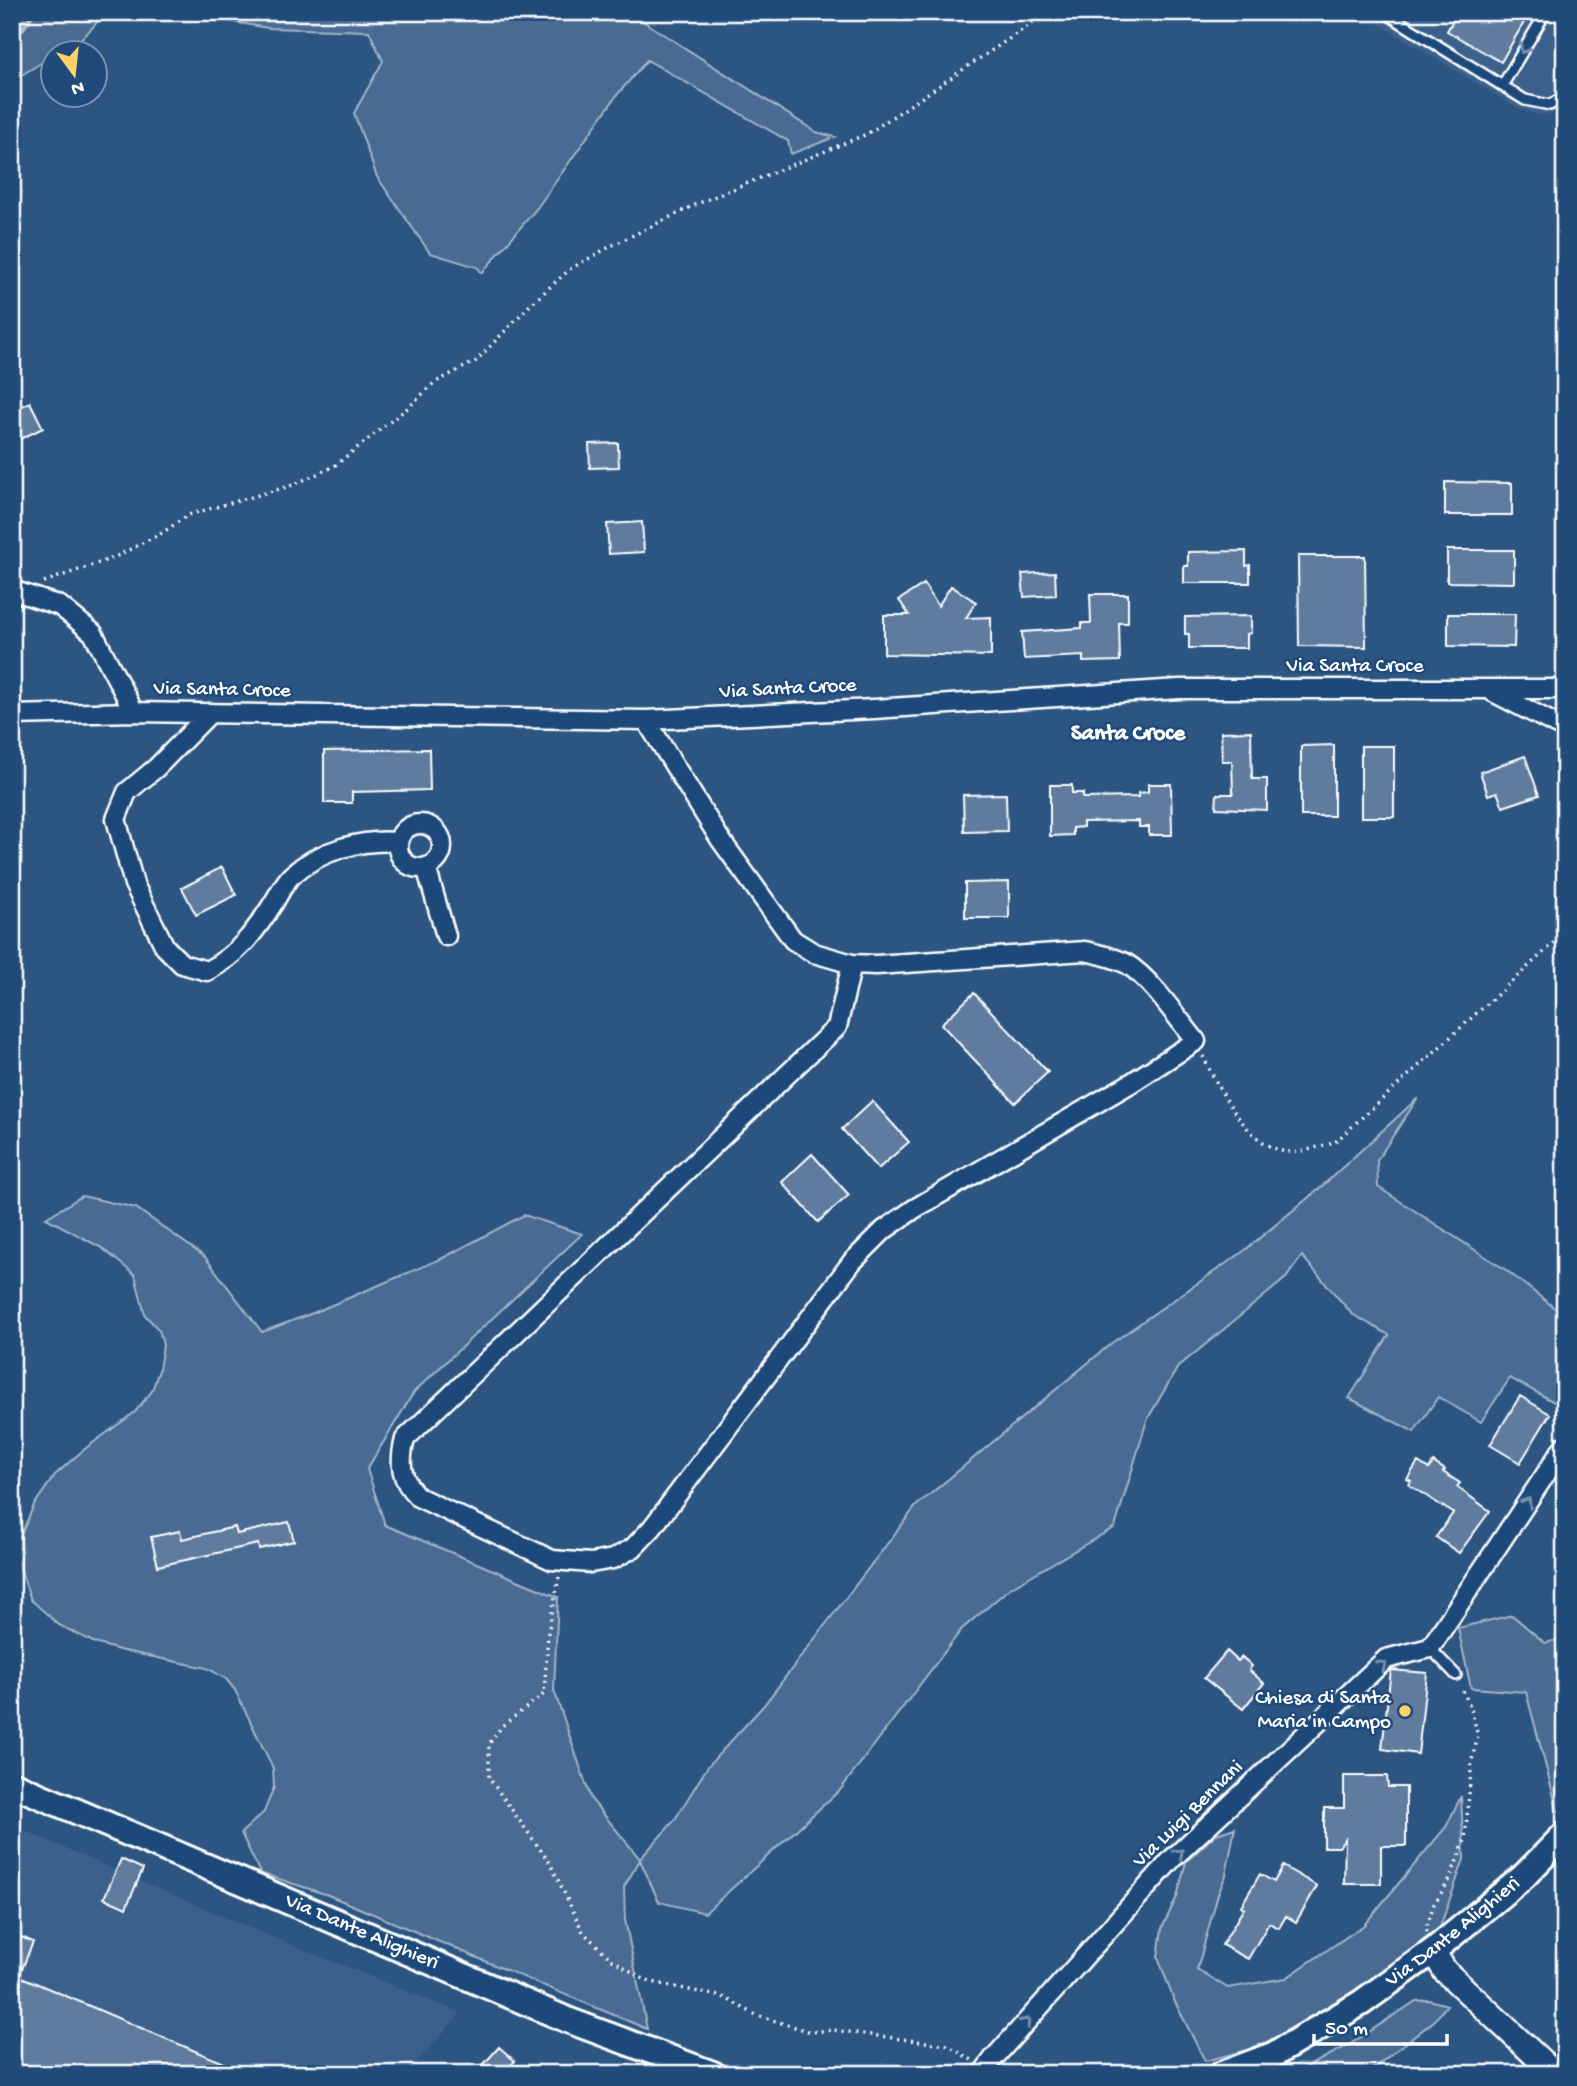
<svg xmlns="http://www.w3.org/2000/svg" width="1577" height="2086" viewBox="0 0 1577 2086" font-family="'Gochi Hand',sans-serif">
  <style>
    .built { fill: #3b618b }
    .green { fill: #486b92; stroke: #a4b5c8; stroke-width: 2 }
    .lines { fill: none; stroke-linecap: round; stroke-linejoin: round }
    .stream { stroke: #acbcce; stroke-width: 5 }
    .building { fill: #5e7c9f; stroke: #fff; stroke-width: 2 }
    .service-casing { stroke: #fff; stroke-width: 14 }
    .minor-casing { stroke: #fff; stroke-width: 23 }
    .tertiary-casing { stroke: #fff; stroke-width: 28 }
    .secondary-casing { stroke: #fff; stroke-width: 30 }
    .path { stroke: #fff; stroke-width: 3.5; stroke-dasharray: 2 5; stroke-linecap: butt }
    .service { stroke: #1f4a7a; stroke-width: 9 }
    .minor { stroke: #1f4a7a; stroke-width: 18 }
    .tertiary { stroke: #1f4a7a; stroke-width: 23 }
    .secondary { stroke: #1f4a7a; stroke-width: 24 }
    .oneway { stroke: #7992af }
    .poi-dot { fill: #ffd166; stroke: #1f4a7a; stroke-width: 2.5 }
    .labels { text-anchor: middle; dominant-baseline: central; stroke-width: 5; stroke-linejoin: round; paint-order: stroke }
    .street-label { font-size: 21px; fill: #fff; stroke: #1f4a7a }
    .poi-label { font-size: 21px; fill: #fff; stroke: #1f4a7a; text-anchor: end }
    .neighbourhood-label { font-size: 23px; font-weight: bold; fill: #fff; stroke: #1f4a7a }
  </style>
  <rect width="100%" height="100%" fill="#2c5582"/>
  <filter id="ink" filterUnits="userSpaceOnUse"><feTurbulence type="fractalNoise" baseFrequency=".0143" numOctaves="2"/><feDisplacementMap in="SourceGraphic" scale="14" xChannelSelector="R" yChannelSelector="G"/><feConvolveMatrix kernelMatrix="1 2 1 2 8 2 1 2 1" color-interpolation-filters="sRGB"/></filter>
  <g filter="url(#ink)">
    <path class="built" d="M 1359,12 L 1565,12 L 1565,108 L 1554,114 L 1537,115 L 1517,108 Z
      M 12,1825 L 238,1923 L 461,2013 L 406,2074 L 12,2074 Z"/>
    <path class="green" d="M 12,12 L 106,12 C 93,27 74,52 52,52 L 52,56 L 20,76 L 12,75 Z
      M 174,12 L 638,12 L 643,21 L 816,132 L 835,137 L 791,154 L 788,141 L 647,60 L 617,95 L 537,208 L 482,273 L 477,267 L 430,253 L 377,177 L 354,113 L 383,61 L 369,31 L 268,28 Z
      M 1418,1098 L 1377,1160 L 1378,1187 L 1506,1270 L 1565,1316 L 1565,1408 L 1510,1378 L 1481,1422 L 1438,1397 L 1414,1432 L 1349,1398 L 1389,1335 L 1352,1314 L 1302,1256 L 1286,1278 L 1178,1367 L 1147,1420 L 1115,1527 L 1010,1588 L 962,1629 L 841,1789 L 705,1913 L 659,1902 L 640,1860 L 624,1887 L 625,1920 L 647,2029 L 328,1895 L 260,1873 L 241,1833 L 264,1812 L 274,1787 L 273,1768 L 235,1690 L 226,1679 L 207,1668 L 119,1650 L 95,1643 L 59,1625 L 31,1600 L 20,1568 L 20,1537 L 34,1505 L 55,1475 L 82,1451 L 135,1412 L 152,1391 L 159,1370 L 163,1345 L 159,1330 L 145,1315 L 135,1275 L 102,1248 L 46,1218 L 82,1196 L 136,1208 L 205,1257 L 262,1332 L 313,1313 L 443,1258 L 524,1215 L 582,1234 L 414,1392 L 367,1469 L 385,1525 L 558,1597 L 554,1690 L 591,1799 L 640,1859 L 674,1821 L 708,1766 L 764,1705 L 916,1506 L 1113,1342 L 1244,1251 L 1320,1188 Z
      M 1512,1615 L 1545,1643 L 1565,1638 L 1565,1805 L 1558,1812 L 1526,1692 L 1471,1688 L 1458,1628 Z
      M 1461,1796 L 1464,1859 L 1440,1927 L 1346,2001 L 1255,2048 L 1205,2061 L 1173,1998 L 1158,1957 L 1162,1928 L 1177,1897 L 1186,1862 L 1216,1834 L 1235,1828 L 1226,1875 L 1218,1894 L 1197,1970 L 1228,1988 L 1286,1978 L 1364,1925 L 1446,1827 Z
      M 1429,2000 L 1447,2005 L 1434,2021 L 1366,2074 L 1293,2074 L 1349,2045 L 1416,2001 Z"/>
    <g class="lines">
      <path class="stream" d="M 12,31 L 22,29 L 34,12"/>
    </g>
    <path class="building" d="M 1458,12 L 1530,12 L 1501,62 L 1447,31 Z
      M 30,402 L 43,428 L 12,443 L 12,411 Z
      M 618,443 L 619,467 L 590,468 L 589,444 Z
      M 1445,482 L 1512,483 L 1512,515 L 1445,515 Z
      M 642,522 L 644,552 L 609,554 L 607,524 Z
      M 1447,550 L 1514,550 L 1514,583 L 1447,582 Z
      M 1246,551 L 1246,566 L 1250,565 L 1250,583 L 1184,583 L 1184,566 L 1188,566 L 1188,552 Z
      M 1298,556 L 1365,556 L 1366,647 L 1299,646 Z
      M 1055,572 L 1056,595 L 1024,597 L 1022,574 Z
      M 924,584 L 938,606 L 951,586 L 976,602 L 966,618 L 991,617 L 991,656 L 884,654 L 884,615 L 909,615 L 899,600 Z
      M 1090,594 L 1128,594 L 1128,623 L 1119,623 L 1120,661 L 1083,662 L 1083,656 L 1024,659 L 1022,632 L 1082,628 L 1082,623 L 1091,623 Z
      M 1448,614 L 1515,614 L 1514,647 L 1448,646 Z
      M 1251,616 L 1251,633 L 1247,634 L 1247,648 L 1189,648 L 1189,634 L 1185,634 L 1185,617 Z
      M 1251,731 L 1252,779 L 1267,779 L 1267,810 L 1216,808 L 1217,794 L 1233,794 L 1232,761 L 1222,761 L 1221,732 Z
      M 1334,745 L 1334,816 L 1301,816 L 1301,746 Z
      M 1361,746 L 1394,746 L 1394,817 L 1361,817 Z
      M 429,749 L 430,790 L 352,792 L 352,803 L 324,803 L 324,751 Z
      M 1525,756 L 1539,795 L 1503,807 L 1497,792 L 1488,795 L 1480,772 Z
      M 1148,784 L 1171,784 L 1172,835 L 1149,835 L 1149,827 L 1139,827 L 1139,821 L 1083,822 L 1083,827 L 1073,828 L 1073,835 L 1050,836 L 1050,785 L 1072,785 L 1072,793 L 1083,793 L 1083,798 L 1138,797 L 1138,793 L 1148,792 Z
      M 1006,794 L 1007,831 L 964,832 L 963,795 Z
      M 222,867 L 236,895 L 196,915 L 182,888 Z
      M 1009,882 L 1009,918 L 965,918 L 965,883 Z
      M 974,993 L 1048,1072 L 1015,1103 L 941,1024 Z
      M 872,1101 L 909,1142 L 878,1169 L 842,1129 Z
      M 812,1154 L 849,1195 L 818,1222 L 782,1182 Z
      M 1520,1396 L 1550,1414 L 1520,1463 L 1490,1445 Z
      M 1418,1462 L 1429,1469 L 1433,1462 L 1445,1470 L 1443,1472 L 1460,1483 L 1457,1487 L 1490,1511 L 1459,1553 L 1436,1537 L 1453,1513 L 1409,1485 L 1411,1481 L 1407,1479 Z
      M 289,1522 L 294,1541 L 259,1549 L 258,1544 L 158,1566 L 151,1537 L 180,1531 L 182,1539 L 235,1527 L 237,1534 Z
      M 1227,1651 L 1238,1661 L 1242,1657 L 1252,1666 L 1249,1670 L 1264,1683 L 1243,1709 L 1204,1678 Z
      M 1391,1670 L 1427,1673 L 1418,1754 L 1382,1749 Z
      M 1344,1776 L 1387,1776 L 1388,1787 L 1406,1787 L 1406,1846 L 1381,1846 L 1381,1884 L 1344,1884 L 1345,1839 L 1339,1847 L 1324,1847 L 1324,1808 L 1344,1808 Z
      M 121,1859 L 143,1869 L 126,1908 L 104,1898 Z
      M 1283,1866 L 1317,1886 L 1296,1922 L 1286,1916 L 1279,1928 L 1269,1923 L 1248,1959 L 1222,1945 L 1244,1908 L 1241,1906 L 1260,1874 L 1274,1882 Z
      M 12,1933 L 33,1942 L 19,1976 L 249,2074 L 12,2074 Z
      M 499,2047 L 515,2061 L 502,2074 L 475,2074 Z"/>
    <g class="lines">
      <g class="service-casing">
        <path id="service" d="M 1384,12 L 1525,100 L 1550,105 L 1565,96
          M 1502,86 L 1546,12
          M 1430,1648 L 1456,1675"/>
      </g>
      <g class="minor-casing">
        <path id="minor" d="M 12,590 L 60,606 L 93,633 L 134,712
          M 1493,692 L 1565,729
          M 210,713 L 156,768 L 127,792 L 116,819 L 134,884 L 165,947 L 182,964 L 207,971 C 239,954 255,932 274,902 C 279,894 285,881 292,875 C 320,850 362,839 398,842
          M 12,715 L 134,712 L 646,720 L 874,709 L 1179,689 L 1565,689
          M 646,720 L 720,839 L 793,940 L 814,953 L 852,964 L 876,965 L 1085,951 C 1099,954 1114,957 1127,964 C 1152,980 1177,1018 1196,1041 L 1131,1083 L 914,1209 L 884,1230 L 852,1262 L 652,1528 L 633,1548 L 613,1559 L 591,1563 L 552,1560 L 418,1497 C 400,1480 399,1462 405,1439 L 837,1027 L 852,964
          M398 846a22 22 0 1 1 44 0a22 22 0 1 1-44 0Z
          M 426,867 L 446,936
          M 982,2074 L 993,2059 L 1172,1859 L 1386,1659 L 1430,1648 L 1565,1445"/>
      </g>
      <g class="tertiary-casing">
        <path id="tertiary" d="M 1433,1951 L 1445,1971 L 1555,2074"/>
      </g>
      <g class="secondary-casing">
        <g id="secondary">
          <path id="s1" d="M 12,1784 L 570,2021 L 713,2074"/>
          <path id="s2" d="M 1222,2074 L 1273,2055 L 1361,2003 L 1433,1951 L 1523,1877 L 1565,1834"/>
        </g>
      </g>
      <path class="path" d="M 44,582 L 113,558 L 162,533 L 188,515 L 290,486 L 333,467 L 410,406 L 434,383 L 476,361 L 529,306 L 570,269 L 613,245 L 699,203 L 867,134 L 1049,12
        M 1203,1056 C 1219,1089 1247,1146 1287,1152 C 1301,1154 1322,1145 1335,1142 L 1565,933
        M 559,1577 L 548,1633 L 544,1694 L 502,1726 L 489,1744 L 489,1778 L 550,1863 L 583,1932 L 611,1959 L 647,1981 L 723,1997 L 756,2015 L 811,2032 L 833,2030 L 947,2045 L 972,2060
        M 1427,1932 L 1426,1928 L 1434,1904 L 1449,1881 L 1465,1840 L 1472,1760 L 1478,1736 L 1471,1709 L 1461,1686"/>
      <use href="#service" class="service"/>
      <use href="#minor" class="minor"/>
      <use href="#tertiary" class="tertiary"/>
      <use href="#secondary" class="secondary"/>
    </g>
    <defs><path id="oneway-chevron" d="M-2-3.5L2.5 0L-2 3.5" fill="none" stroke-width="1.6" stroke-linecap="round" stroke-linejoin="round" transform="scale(1.75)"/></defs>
    <g class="oneway">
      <use href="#oneway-chevron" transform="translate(1524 49) rotate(121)"/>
      <use href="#oneway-chevron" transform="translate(1527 1502) rotate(-57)"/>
      <use href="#oneway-chevron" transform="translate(1382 1665) rotate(-37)"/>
      <use href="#oneway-chevron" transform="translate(1179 1853) rotate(-44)"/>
      <use href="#oneway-chevron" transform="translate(1026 2022) rotate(-48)"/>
    </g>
  </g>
  <circle class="poi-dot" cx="1405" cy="1711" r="7"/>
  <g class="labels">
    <g class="street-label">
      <text x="1355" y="667">Via Santa Croce</text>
      <text transform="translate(788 690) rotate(-3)">Via Santa Croce</text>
      <text transform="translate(222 691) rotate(1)">Via Santa Croce</text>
      <text transform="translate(1189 1815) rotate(-44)">Via Luigi Bennani</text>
      <text stroke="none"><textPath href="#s2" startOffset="273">Via Dante Alighieri</textPath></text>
      <text stroke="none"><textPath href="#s1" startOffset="380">Via Dante Alighieri</textPath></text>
    </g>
    <g class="poi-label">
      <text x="1391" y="1699">Chiesa di Santa<tspan x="1391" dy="24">Maria in Campo</tspan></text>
    </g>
    <g class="neighbourhood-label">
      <text x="1128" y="734">Santa Croce</text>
    </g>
  </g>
  <rect width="1577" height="2086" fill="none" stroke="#1f4a7a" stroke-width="42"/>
  <rect x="21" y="21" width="1535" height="2044" fill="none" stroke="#fff" stroke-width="2.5" filter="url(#ink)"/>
  <g transform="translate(74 74) rotate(165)"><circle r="33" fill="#1f4a7a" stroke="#7992af" stroke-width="2"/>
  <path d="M0-5L12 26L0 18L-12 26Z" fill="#ffd166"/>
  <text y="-10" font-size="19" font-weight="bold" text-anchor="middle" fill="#ffffff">N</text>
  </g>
  <path d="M1314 2034v10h133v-10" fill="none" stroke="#ffffff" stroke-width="3.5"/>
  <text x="1325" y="2034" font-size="21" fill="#ffffff" stroke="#1f4a7a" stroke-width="5" paint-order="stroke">50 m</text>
</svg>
